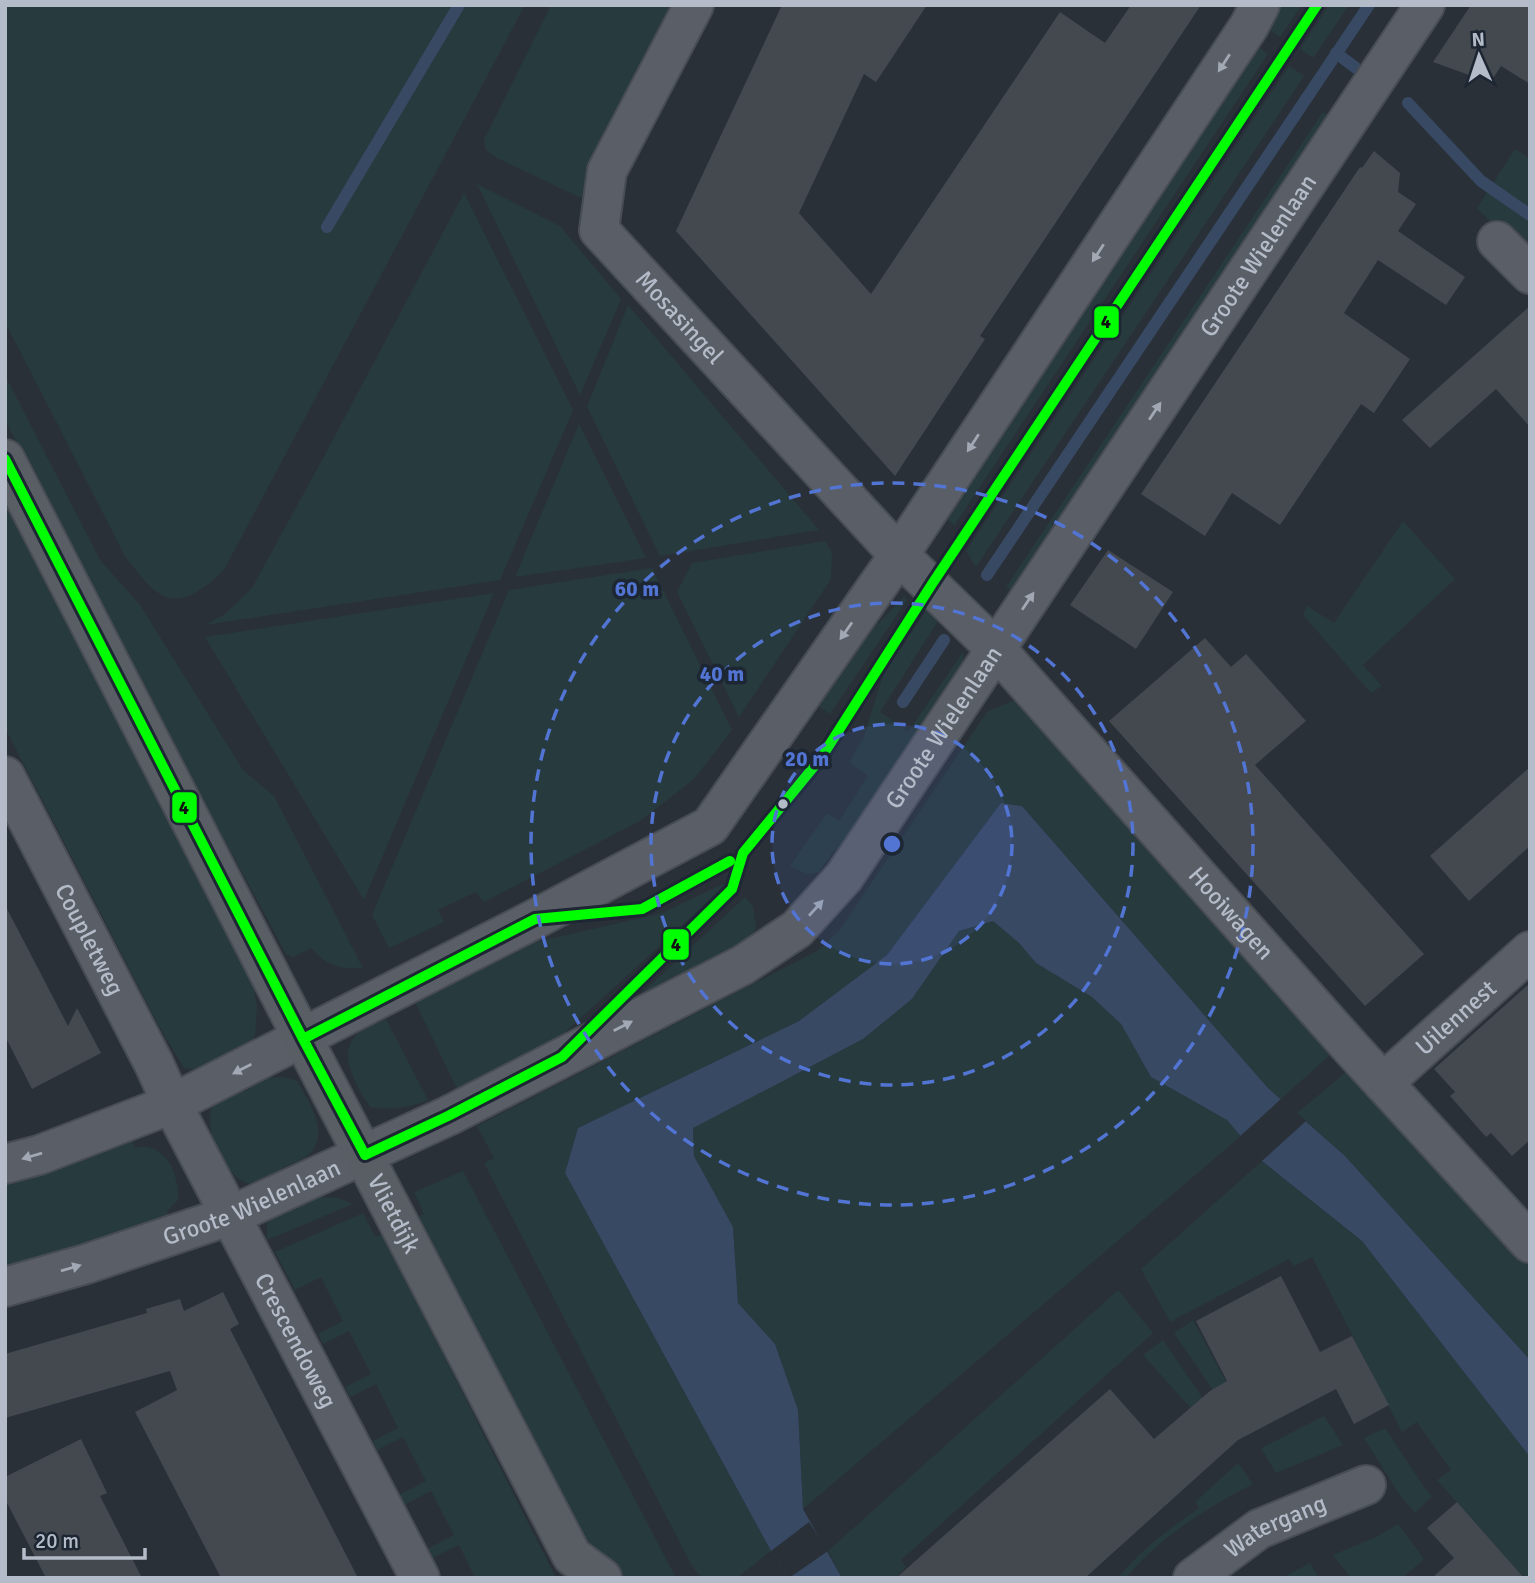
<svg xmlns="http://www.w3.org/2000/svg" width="1535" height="1583" viewBox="0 0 1535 1583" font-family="Signika,sans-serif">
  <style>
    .green { fill: #273a3e }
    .water { fill: #384963 }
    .pier { fill: #2a3038 }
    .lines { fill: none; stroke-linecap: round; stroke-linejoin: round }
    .stream { stroke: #384963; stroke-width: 12 }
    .building { fill: #444950 }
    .street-casing { stroke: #484c53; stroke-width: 42 }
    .secondary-casing { stroke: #484c53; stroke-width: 42 }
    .street { stroke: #5a5e66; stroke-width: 38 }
    .secondary { stroke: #595d64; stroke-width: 38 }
    .bus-1-casing { stroke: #1d2633; stroke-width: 16 }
    .bus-1 { stroke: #0f0; stroke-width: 10 }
    .oneway { fill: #a2a9b5 }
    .ring { fill: none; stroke: #5274d3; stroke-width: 3.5; stroke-dasharray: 12 9 }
    .bus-dot { fill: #b4bcc9; stroke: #1d2633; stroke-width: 2.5 }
    .labels { text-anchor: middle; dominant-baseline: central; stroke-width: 7; stroke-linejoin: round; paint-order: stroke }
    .street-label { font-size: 24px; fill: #b4bcc9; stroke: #1d2633 }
    .centre { fill: #5274d3; stroke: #1d2633; stroke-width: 3.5 }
    .ring-label { font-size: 21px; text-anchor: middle; font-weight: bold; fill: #5274d3; stroke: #1d2633; stroke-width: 7; stroke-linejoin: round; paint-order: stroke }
    .line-badge { stroke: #1d2633; stroke-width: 2.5 }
    .pale-badge-label { font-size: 19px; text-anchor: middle; font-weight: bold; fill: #111 }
  </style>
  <rect width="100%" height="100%" fill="#2a3038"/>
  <path class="green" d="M 5,5 L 525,5 L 225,568 C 218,577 210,583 201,589 C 164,614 148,584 126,558 L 5,322 Z
    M 551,5 L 682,5 L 581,198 L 497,158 L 486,150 L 484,140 Z
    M 1275,5 L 1302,5 L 1280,37 L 1262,25 Z
    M 1329,5 L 1349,5 L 1313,58 L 1300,49 Z
    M 1253,42 L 1268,54 L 954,526 L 941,511 Z
    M 1289,66 L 1304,76 L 976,567 L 966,551 Z
    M 1323,112 L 1335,120 L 1017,594 L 1006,587 Z
    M 1515,149 L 1530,159 L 1530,262 L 1477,208 Z
    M 477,184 L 560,226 L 621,299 L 580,395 Z
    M 464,193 L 573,410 L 500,580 L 205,625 L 225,614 L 252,588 L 321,462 Z
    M 628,305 L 819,530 L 660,556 L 587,407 Z
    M 5,375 L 100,560 L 140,605 L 243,770 L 274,796 L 363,968 C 340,970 326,965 311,948 L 293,957 L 286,954 L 150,701 L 5,420 Z
    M 579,424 L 646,558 L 515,577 Z
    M 5,498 L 251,974 L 257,1006 L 255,1036 L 239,1053 L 209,1070 L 184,1068 L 162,1032 L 5,728 Z
    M 1403,521 L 1455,579 L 1363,665 L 1382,686 L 1371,693 L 1303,615 L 1307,606 L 1334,623 Z
    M 825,541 L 832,553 L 831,579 L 739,717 L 677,592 L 692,563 Z
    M 652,568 L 732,730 L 694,779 L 640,821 L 484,902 L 476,892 L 438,910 L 444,922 L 389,948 L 372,915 L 509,590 Z
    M 494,593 L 364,900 L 205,637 Z
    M 904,597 L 907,600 L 830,714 L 813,703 L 841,661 Z
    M 927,609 L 938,621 L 880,712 L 908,732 L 963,652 L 964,674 L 846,853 L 835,849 L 819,872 L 807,874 L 790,866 L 827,813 L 839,821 L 868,776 L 849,762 L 863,739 L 883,675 Z
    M 1017,699 L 1330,1055 L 1281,1099 L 1267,1087 L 1022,806 L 1001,803 L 887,955 L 799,1021 L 578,1128 L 565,1173 L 771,1551 L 737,1578 L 705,1578 L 698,1574 L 691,1564 L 484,1163 L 494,1158 L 477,1126 L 817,951 L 839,931 L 987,712 Z
    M 723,884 L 725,886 L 548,1048 L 459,1093 L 413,998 L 506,949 L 662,913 Z
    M 745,897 L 753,906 L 756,928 L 745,950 L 629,1005 Z
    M 993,921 L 1019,943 L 1036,963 L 1092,997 L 1121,1024 L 1151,1077 L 1227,1120 L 1241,1136 L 803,1509 L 798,1410 L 775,1344 L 738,1303 L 733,1227 L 694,1156 L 693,1127 L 863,1039 L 912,999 L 959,931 Z
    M 386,1019 L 428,1100 C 408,1108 391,1110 370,1107 C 357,1086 333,1051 361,1031 C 368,1026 378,1023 386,1019 Z
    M 1351,1068 L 1530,1265 L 1530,1360 L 1345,1156 L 1297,1113 Z
    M 282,1077 L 297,1081 C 309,1102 332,1135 307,1156 C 300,1161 290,1164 282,1168 L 286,1174 C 277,1177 264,1185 254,1184 C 227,1184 201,1128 213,1105 C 219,1095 229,1090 239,1085 L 244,1092 L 266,1078 Z
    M 131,1137 L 135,1148 C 165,1140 180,1176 178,1200 L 167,1211 L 172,1220 L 5,1274 L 5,1178 Z
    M 1262,1161 L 1362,1241 L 1530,1457 L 1530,1578 L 1524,1578 L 1437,1480 L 1451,1470 L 1417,1422 L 1402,1432 L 1312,1257 L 1294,1266 L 1289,1259 L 1170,1322 L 1141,1269 Z
    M 463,1171 L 675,1576 L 675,1578 L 613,1578 L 589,1546 L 531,1438 L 418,1217 L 424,1214 L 414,1192 Z
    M 321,1197 L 338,1198 L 353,1204 L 267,1240 L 267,1218 Z
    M 363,1213 L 375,1236 L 383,1235 L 556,1578 L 475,1578 L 459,1545 L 432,1558 L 427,1549 L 454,1535 L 431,1491 L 404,1505 L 399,1495 L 426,1481 L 403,1437 L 377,1450 L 373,1441 L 398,1428 L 376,1384 L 350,1397 L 345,1387 L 371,1374 L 349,1331 L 323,1344 L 318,1334 L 343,1321 L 321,1277 L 295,1290 L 275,1252 Z
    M 1118,1290 L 1153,1333 L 901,1560 L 906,1567 L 895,1578 L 842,1578 L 828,1551 Z
    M 1193,1320 L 1253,1432 L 1245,1437 L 1174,1333 Z
    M 1163,1340 L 1234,1444 L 1228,1450 L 1143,1355 Z
    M 1324,1416 L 1343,1445 L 1276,1473 L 1261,1448 Z
    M 1385,1428 L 1424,1487 L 1432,1496 L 1415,1513 L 1399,1494 L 1364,1438 Z
    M 1238,1463 L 1253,1484 C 1206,1508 1160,1537 1126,1578 L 1118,1578 C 1140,1550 1170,1528 1199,1508 L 1195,1502 Z
    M 1398,1524 L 1424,1559 L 1403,1578 L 1351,1578 L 1333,1555 L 1376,1537 Z
    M 1310,1563 L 1319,1578 L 1282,1578 Z"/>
  <path class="water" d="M 1001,803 L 1022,806 L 1267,1087 L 1345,1156 L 1530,1360 L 1530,1457 L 1362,1241 L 1262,1161 L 1227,1120 L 1151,1077 L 1121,1024 L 1092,997 L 1036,963 L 1019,943 L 993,921 L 959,931 L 912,999 L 863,1039 L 693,1128 L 694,1156 L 733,1227 L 738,1303 L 775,1344 L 798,1410 L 803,1509 L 842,1578 L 789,1578 L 771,1551 L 565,1173 L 578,1128 L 799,1021 L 887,955 Z"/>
  <path class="pier" d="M 1281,1099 L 1306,1121 L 1262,1161 L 1238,1138 Z
    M 809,1522 L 828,1551 L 789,1578 L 771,1551 Z"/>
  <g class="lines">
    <path class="stream" d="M 1336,53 L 1356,68
      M 1408,103 L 1481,181 L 1530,215
      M 327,227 L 459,5
      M 987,575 L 1369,5
      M 903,702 L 944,640"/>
  </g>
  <path class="building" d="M 782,5 L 927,5 L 876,82 L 864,74 L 799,213 L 871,294 L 1060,12 L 1105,43 L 1131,5 L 1201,5 L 980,336 L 985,339 L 895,476 L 676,231 Z
    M 1471,5 L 1530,5 L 1530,84 L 1501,66 L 1494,77 L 1473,69 L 1469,75 L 1433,62 Z
    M 1374,151 L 1400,173 L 1398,192 L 1416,204 L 1398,231 L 1465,277 L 1446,305 L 1378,260 L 1344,313 L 1410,359 L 1374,413 L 1361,404 L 1280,525 L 1232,493 L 1205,536 L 1141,494 L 1360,167 L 1362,168 Z
    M 1530,306 L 1530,427 L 1496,389 L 1430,448 L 1402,420 Z
    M 1108,550 L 1173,592 L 1136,649 L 1070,605 Z
    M 1205,638 L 1231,667 L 1246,654 L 1306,721 L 1255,765 L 1424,954 L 1365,1006 L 1109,721 Z
    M 1530,767 L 1530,846 L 1469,901 L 1430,856 Z
    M 5,905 L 68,1026 L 77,1008 L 101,1053 L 32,1089 L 5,1036 Z
    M 1530,983 L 1530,1140 L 1512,1156 L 1491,1133 L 1486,1137 L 1450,1096 L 1455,1092 L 1434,1069 Z
    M 1281,1276 L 1320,1352 L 1352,1336 L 1389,1405 L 1354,1424 L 1336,1389 L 1238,1440 L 1085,1578 L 896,1578 L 1110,1389 L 1154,1439 L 1210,1391 L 1227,1381 L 1196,1321 Z
    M 223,1292 L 239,1324 L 230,1329 L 358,1578 L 221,1578 L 135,1412 L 177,1390 L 170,1371 L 5,1418 L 5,1354 L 147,1313 L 146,1309 L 180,1299 L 184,1311 Z
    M 81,1439 L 107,1493 L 100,1496 L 142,1578 L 46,1578 L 5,1499 L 5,1477 Z
    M 1457,1502 L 1524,1578 L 1432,1578 L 1454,1558 L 1427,1528 Z"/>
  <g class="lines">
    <g class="street-casing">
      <g id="street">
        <path id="s1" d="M 694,5 L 607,171 L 599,230 L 899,555 L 996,649 L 1353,1050 L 1530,1243"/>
        <path d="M 1497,241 L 1530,274"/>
        <path id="s2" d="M 5,776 L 154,1064 L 172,1104 L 420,1578"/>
        <path id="s3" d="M 1383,1083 L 1530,951"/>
        <path d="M 5,1164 L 39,1155 L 172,1104 L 535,919 L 710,826 L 899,555 L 1249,26 L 1260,5"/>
        <path id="s4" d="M 5,1287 L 86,1264 L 232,1215 L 448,1116 L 743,965 L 797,929 L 844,877 L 1425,5"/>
        <path id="s5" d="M 1193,1578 L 1259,1529 L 1366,1485"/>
      </g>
    </g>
    <g class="secondary-casing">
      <g id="secondary">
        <path id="s6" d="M 5,459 L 303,1039 L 572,1556 L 602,1578"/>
      </g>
    </g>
    <use href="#street" class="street"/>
    <use href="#secondary" class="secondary"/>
    <g class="bus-1-casing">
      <path id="bus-1" d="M 5,459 L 303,1039 L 365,1155
        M 303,1039 L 535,919 L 642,909 L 730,861
        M 365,1155 L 448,1116 L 562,1057 L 732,889 L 743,853 L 821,758 L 932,584 L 1317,5"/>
    </g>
    <use href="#bus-1" class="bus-1"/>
  </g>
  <defs><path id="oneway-solid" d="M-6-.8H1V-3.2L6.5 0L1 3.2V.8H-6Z" transform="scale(1.75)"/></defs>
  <g class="oneway">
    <use href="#oneway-solid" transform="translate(1224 63) rotate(123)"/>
    <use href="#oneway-solid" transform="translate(1098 253) rotate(123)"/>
    <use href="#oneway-solid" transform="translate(1155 411) rotate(-56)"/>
    <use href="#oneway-solid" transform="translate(973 443) rotate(123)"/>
    <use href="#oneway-solid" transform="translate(1028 601) rotate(-56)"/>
    <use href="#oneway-solid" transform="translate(846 631) rotate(125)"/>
    <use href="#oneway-solid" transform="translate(816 908) rotate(-48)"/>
    <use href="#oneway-solid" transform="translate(623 1026) rotate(-27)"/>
    <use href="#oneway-solid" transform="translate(242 1069) rotate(153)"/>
    <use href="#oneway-solid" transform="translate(32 1156) rotate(164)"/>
    <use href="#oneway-solid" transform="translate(71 1268) rotate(-16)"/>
  </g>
  <circle cx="892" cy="844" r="120" fill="#5274d3" fill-opacity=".12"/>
  <g class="ring">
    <circle cx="892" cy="844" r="120"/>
    <circle cx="892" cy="844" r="241"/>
    <circle cx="892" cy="844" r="361"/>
  </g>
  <circle class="bus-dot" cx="783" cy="804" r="6"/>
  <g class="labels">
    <g class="street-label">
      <text stroke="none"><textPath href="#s4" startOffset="1689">Groote Wielenlaan</textPath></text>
      <text stroke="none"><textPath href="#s1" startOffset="366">Mosasingel</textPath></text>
      <text stroke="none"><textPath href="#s4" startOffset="1122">Groote Wielenlaan</textPath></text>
      <text stroke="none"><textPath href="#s1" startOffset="1178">Hooiwagen</textPath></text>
      <text stroke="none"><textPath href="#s2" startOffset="184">Coupletweg</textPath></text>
      <text stroke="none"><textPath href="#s3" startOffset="98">Uilennest</textPath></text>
      <text stroke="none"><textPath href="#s4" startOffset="261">Groote Wielenlaan</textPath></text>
      <text stroke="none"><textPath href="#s6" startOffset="849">Vlietdijk</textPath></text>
      <text stroke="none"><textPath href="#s2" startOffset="635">Crescendoweg</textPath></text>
      <text stroke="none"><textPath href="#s5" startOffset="98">Watergang</textPath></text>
    </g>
  </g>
  <circle cx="892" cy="844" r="10" class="centre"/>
  <g class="ring-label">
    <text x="637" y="596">60 m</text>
    <text x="722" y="681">40 m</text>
    <text x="807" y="766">20 m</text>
  </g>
  <g class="line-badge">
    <rect x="1093" y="305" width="27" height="34" rx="7" fill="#0f0"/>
    <rect x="171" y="791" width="27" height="33" rx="7" fill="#0f0"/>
    <rect x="662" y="928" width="28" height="33" rx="7" fill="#0f0"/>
  </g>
  <g class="pale-badge-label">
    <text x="1106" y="328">4</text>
    <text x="184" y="814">4</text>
    <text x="676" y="951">4</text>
  </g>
  <rect width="1535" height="1583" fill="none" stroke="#b4bcc9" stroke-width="14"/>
  <g transform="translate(1479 56) rotate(357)" stroke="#1d2633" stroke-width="5" paint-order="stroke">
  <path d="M0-5L12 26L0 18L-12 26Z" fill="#b4bcc9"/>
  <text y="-10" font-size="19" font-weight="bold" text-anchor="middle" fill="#b4bcc9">N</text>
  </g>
  <path d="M24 1548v10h121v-10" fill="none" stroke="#b4bcc9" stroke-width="3.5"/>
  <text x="35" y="1548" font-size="21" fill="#b4bcc9" stroke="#1d2633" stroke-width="5" paint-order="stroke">20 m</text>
</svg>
